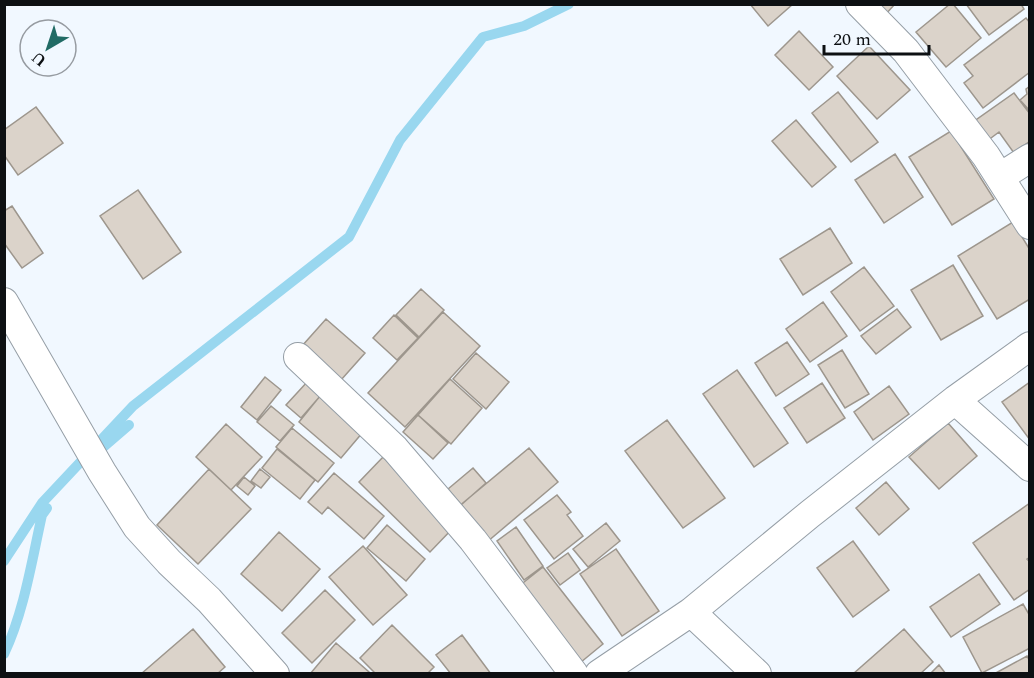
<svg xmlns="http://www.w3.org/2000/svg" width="1034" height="678" viewBox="0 0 1034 678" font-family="Spectral,serif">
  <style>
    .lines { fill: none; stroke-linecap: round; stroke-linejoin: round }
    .stream { stroke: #99d7ef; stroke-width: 10 }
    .building { fill: #dbd3ca; stroke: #9d968d; stroke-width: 1.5 }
    .minor-casing { stroke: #959ea6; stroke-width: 30 }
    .minor { stroke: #fff; stroke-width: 28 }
  </style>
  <rect width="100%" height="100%" fill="#f1f8ff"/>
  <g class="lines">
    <path class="stream" d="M 100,450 L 129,425
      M 4,561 L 42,503 L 133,406 L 349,237 L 400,140 L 483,37 L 524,26 L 569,4
      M 4,654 C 24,612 32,560 42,515 L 47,508"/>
  </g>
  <path class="building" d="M 750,4 L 793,4 L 768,26 Z
    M 874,4 L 895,4 L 885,15 Z
    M 950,4 L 953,4 L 981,38 L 946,67 L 916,32 Z
    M 966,4 L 1021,4 L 1024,9 L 989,35 Z
    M 1026,18 L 1030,23 L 1030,72 L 983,108 L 964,83 L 973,76 L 964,65 Z
    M 799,31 L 833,67 L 809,90 L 775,55 Z
    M 869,46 L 910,90 L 877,119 L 837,76 Z
    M 1030,86 L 1030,111 L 1020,100 L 1027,94 L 1026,89 Z
    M 838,92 L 878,142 L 851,162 L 812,113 Z
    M 1014,93 L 1030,114 L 1030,141 L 1014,153 L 999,132 L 987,141 L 973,122 Z
    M 36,107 L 63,143 L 18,175 L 4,155 L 4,130 Z
    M 796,120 L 836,167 L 812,187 L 772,141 Z
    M 951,131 L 994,199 L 952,225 L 909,157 Z
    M 895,154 L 923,197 L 884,223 L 855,180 Z
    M 138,190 L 181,252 L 143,279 L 100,216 Z
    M 12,206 L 43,253 L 22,268 L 4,243 L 4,211 Z
    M 1013,222 L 1030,250 L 1030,299 L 997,319 L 958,256 Z
    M 830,228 L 852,263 L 803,295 L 780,259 Z
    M 953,265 L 983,316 L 941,340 L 911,290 Z
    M 864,267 L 894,306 L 860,331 L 831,292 Z
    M 421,289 L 444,310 L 419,337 L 396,315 Z
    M 823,302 L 847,336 L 810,362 L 786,329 Z
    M 897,309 L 911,327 L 876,354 L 861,336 Z
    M 443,312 L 480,346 L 405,427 L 368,393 Z
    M 394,315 L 418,338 L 397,360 L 373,338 Z
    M 326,319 L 365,353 L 341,380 L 302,346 Z
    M 787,342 L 809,374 L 776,396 L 755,363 Z
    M 842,350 L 869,394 L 845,408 L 818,365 Z
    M 476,353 L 509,382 L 486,409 L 453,379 Z
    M 737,370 L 788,443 L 754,467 L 703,394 Z
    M 265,377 L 281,390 L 257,420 L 241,407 Z
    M 450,379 L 482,408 L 451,444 L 418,415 Z
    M 308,381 L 322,394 L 301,418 L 286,405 Z
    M 1030,382 L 1030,440 L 1002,402 Z
    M 822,383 L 845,418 L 807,443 L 784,408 Z
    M 889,386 L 909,414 L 873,440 L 854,412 Z
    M 320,396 L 363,432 L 341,458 L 299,422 Z
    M 271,406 L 294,425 L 280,441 L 257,422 Z
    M 418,415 L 448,443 L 433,459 L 403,432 Z
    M 667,420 L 725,498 L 683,528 L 625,451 Z
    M 948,423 L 977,456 L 939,489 L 909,457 Z
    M 226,424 L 262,457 L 231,490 L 196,457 Z
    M 292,428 L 334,463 L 318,482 L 276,447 Z
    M 529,448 L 558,482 L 487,542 L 458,507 Z
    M 277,449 L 315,480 L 300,499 L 262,468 Z
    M 383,457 L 454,527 L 430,552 L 359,482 Z
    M 473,468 L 486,483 L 461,505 L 448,489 Z
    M 209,469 L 251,509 L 198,564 L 157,525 Z
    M 260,469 L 270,477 L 261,488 L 251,481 Z
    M 334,473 L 384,516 L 364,539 L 328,507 L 322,514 L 308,502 Z
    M 244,477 L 255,486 L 248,495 L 237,486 Z
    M 886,482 L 909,509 L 879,535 L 856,508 Z
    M 557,495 L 571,512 L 567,515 L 583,536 L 554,559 L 524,520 Z
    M 1030,503 L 1030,557 L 1027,559 L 1030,562 L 1030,589 L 1014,600 L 973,543 Z
    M 606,523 L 620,541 L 588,567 L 573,549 Z
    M 387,525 L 425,559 L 406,581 L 367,548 Z
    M 516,527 L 543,566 L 524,580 L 497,541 Z
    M 279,532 L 320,569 L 282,611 L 241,574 Z
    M 853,541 L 889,590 L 853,617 L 817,568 Z
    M 363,546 L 407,595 L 373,625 L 329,577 Z
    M 616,549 L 659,611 L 622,636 L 580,574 Z
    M 568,553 L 580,570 L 560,585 L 547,568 Z
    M 543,567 L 603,644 L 575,667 L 514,590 Z
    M 979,574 L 1000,604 L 951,637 L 930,607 Z
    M 325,590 L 355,620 L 312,663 L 282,633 Z
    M 1023,604 L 1030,616 L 1030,648 L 982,673 L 963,637 Z
    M 392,625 L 434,667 L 427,674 L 376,674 L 360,658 Z
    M 193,629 L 225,667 L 217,674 L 141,674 Z
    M 904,629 L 933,662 L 920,674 L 853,674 Z
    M 462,635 L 491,674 L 451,674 L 436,655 Z
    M 336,643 L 369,672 L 368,674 L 310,674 Z
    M 1027,656 L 1030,661 L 1030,674 L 994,674 Z
    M 939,665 L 946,674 L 930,674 Z"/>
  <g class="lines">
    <g class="minor-casing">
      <path id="minor" d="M 860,4 L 906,51 L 986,156 L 1030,225
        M 1000,177 L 1030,158
        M 4,302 L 102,472 L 137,527 L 169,562 L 209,600 L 275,674
        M 298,357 L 395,449 L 473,540 L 574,674
        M 955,400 L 1030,467
        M 691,612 L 757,674
        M 599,674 L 691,612 L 810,514 L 955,400 L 1030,346"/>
    </g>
    <use href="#minor" class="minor"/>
  </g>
  <rect width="1034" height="678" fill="none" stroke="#0d1013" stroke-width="12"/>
  <g transform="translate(48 48) rotate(219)"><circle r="28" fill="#f1f8ff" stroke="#969ba1" stroke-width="1.5"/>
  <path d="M0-4.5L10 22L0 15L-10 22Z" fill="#216b65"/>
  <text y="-9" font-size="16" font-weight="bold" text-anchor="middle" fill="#0d1013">U</text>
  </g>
  <path d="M824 45v9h105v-9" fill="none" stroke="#0d1013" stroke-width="3"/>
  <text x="833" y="45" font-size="18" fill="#0d1013" stroke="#f1f8ff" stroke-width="4.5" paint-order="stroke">20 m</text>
</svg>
